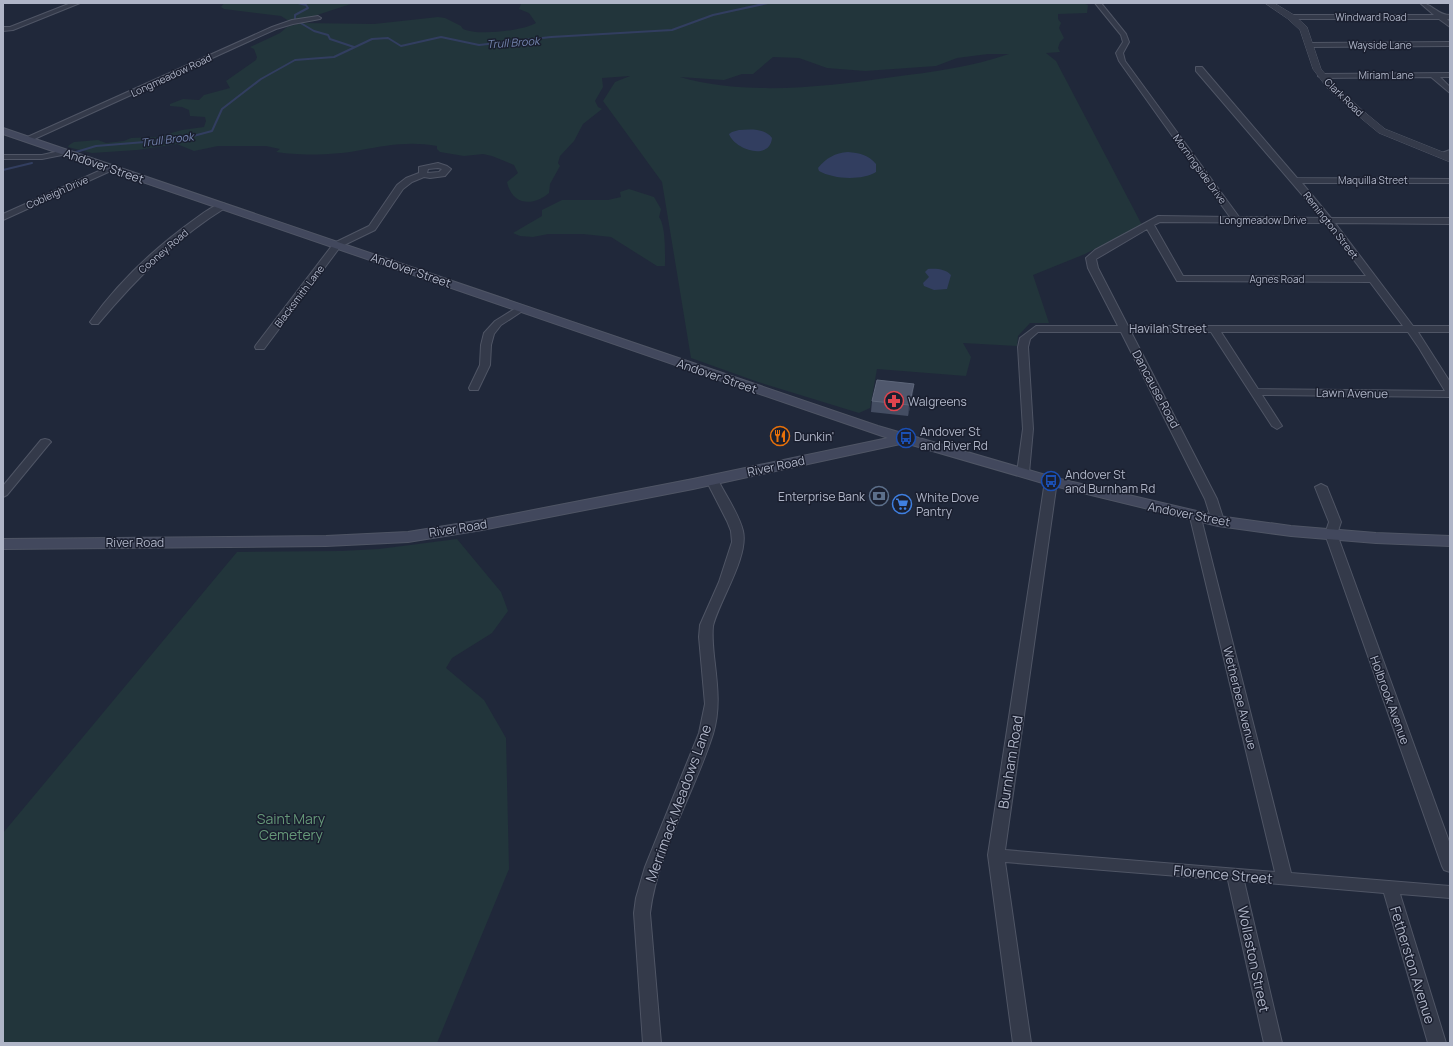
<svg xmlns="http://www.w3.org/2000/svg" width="1453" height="1046" viewBox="0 0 1453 1046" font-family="Manrope,sans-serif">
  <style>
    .green { fill: #22353b; fill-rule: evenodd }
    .water { fill: #323e60 }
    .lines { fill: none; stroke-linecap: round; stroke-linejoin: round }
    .stream { stroke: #323e60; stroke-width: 2 }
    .minor-casing { stroke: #4f5565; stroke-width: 2 }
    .tertiary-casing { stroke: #4f5565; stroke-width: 1 }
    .secondary-casing { stroke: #4f5565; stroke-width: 2 }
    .minor { fill: #343a4a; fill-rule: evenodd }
    .tertiary { fill: #343a4a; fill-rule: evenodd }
    .secondary { fill: #42485d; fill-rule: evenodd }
    .wall { fill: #444d62 }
    .shaded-wall { fill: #31394d }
    .building { fill: #50586d; stroke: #5e677b }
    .labels { text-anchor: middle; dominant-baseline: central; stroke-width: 3; stroke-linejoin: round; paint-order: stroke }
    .far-street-label { font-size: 10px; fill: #afb5c7; stroke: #1a1f2f }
    .far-water-label { font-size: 11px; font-style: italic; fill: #7586b0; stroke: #1a1f2f }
    .street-label { font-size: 12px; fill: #afb5c7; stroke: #1a1f2f }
    .poi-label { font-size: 12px; fill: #afb5c7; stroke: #1a1f2f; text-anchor: start }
    .near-street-label { font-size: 14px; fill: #afb5c7; stroke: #1a1f2f }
    .near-park-label { font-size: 14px; fill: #659878; stroke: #1a1f2f }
  </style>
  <rect width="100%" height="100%" fill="#20283a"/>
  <path class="green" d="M 224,3 L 354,3 L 314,16 L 289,21 L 281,16 L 224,9 L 221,7 Z
    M 514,3 L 1083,3 L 1088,5 L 1087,13 L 1058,14 L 1058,19 L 1061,23 L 1059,28 L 1064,38 L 1060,42 L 1058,48 L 1060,52 L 1046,53 L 1056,61 L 1142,225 L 1085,254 L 1033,275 L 1049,323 L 1030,323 L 1018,336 L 1017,346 L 963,343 L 971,357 L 966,376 L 877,369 L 870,408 L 859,413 L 758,382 L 691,358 L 662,182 L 603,101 L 615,82 L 630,76 L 602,78 L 603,87 L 595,101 L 598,107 L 602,109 L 583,124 L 574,141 L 560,156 L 558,163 L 560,166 L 550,184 L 549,193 C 533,207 512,205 507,182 L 518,173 L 514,165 L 492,156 L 483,154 L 464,156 L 440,152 L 437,149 L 437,146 C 411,141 387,145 361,150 C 339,155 299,156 276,152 L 280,149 L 266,146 L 218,146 L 194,151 L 177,144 L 137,150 L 92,153 L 68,147 L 69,145 L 74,142 L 98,140 L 106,143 L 124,141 L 131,138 L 157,137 L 182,130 L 204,127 L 206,121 L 205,117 L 190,116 L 189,110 L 182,107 L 170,106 L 170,104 L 183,99 L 199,100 L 204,95 L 230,88 L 226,81 L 256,60 L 257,57 L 254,49 L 250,47 L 280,33 L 287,27 L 301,23 L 374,24 L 438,17 L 445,18 L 461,26 L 463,29 C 478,36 522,31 536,23 L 529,13 L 519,9 L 521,4 ZM 988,54 L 1009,54 C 971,67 932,72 893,77 C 825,87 746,96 680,77 L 724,80 L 742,74 L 753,74 L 773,57 L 799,58 L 827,68 L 865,71 L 936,66 L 957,58 Z
    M 629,189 L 654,197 L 661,209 L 659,217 C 666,226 665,255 665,266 L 657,266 L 611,237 L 583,234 L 548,234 L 533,237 L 520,236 L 513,233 L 542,216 L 542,210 L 562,200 L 608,200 L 621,197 L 620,192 Z
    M 457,539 L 501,592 L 508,611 L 492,633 L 452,658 L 446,668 L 484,700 L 506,738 L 509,869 L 437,1043 L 3,1043 L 3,833 L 237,552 L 341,551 L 379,549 Z"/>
  <path class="water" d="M 739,130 C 750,129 765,128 772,138 C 770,161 735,150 729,134 L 732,132 Z
    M 848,152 C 859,153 869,155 876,164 L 876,172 C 861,181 833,179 819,171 L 818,168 C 826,158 835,153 848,152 Z
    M 928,269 C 936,268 946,269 951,275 L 947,289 L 934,290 L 924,286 L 923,283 L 929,277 L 925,272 Z"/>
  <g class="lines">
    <path class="stream" d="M 295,20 L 295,15 L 308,8 L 306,5 L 298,3
      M 299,22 L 314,31 L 328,35 L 330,39 L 354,47
      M 76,152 L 96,146 L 182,139 L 212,131 L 222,109 L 261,79 L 295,60 L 334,57 L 372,39 L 388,38 L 401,46 L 441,37 L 479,45 L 551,37 L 672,30 L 713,15 L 768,3
      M 3,170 L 32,163"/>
    <g class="minor-casing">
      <path id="minor" d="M 71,3 L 80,3 L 13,30 L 3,31 L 3,27 L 10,27 Z
        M 1095,3 L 1101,3 L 1126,34 L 1129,42 L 1123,53 L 1125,61 L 1239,217 L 1322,218 L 1196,71 L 1196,67 L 1202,67 L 1297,178 L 1450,179 L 1450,183 L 1302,183 L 1331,218 L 1450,218 L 1450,224 L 1335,223 L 1413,326 L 1450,326 L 1450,332 L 1418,332 L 1450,382 L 1450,397 L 1262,395 L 1282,426 L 1277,429 L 1272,426 L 1211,332 L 1131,332 L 1217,499 L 1224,521 L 1218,525 L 1212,521 L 1205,499 L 1121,332 L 1038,332 L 1030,339 L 1028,347 L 1033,429 L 1029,473 L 1023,476 L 1017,473 L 1023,429 L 1018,347 L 1020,338 L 1036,326 L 1118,326 L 1088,268 L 1086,258 L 1095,250 L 1158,216 L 1230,217 L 1119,61 L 1116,53 L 1123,42 L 1121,35 ZM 1160,222 L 1326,223 L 1366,276 L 1183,276 L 1154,225 ZM 1147,229 L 1177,281 L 1370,282 L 1403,326 L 1128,326 L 1098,268 L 1096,259 ZM 1221,332 L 1408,332 L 1419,348 L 1445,391 L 1258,389 Z
        M 1420,3 C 1432,3 1437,15 1450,15 L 1450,19 L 1447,19 L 1450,22 L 1450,27 L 1439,19 L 1292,19 L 1289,17 L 1292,15 L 1434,15 Z
        M 318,16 L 321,18 L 320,19 L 293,24 L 276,29 L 30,141 L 23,139 L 272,27 L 292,20 Z
        M 1450,42 L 1450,46 L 1310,47 L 1307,45 L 1310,43 Z
        M 1450,73 L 1450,77 L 1440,77 L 1450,87 L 1450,93 L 1431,77 L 1322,78 L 1318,76 L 1322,74 Z
        M 64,150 L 67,150 L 67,154 L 42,159 L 3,159 L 3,155 L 42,155 Z
        M 1450,150 L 1450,155 L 1440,157 L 1436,155 Z
        M 438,163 L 447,166 L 451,169 L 445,176 L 430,178 L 424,177 L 412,182 L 403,189 L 375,230 L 340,247 L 264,349 L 256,349 L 255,347 L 256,345 L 334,243 L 369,226 L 397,185 L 406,178 L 419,173 L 419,167 ZM 438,168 L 442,169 L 439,172 L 427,173 L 428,169 Z
        M 110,166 L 117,168 L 3,220 L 3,214 Z
        M 222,203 L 225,204 L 225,208 C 175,239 136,279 98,324 L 92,324 L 90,322 C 118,282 156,247 195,219 C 203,213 213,206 222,203 Z
        M 521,305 L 526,308 L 524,310 L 501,325 L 494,334 L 491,345 L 490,365 L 478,390 L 470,390 L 469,388 L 480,365 L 481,345 L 484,333 L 495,321 Z
        M 45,439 L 49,440 L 51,442 L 49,444 L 7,495 L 3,497 L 3,486 L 41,440 Z
        M 712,477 L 718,480 C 726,496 739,514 743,531 C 749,557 719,601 713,626 C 712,636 713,646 714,656 C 717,682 721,708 713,734 C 694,794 658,850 650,913 L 661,1043 L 643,1043 L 634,913 L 636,898 L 645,867 L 699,733 L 705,704 L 699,637 L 700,625 L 719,582 L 732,542 L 731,531 L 727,521 L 706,480 Z
        M 1051,478 L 1057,481 L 1005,850 L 1275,872 L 1190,517 L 1192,514 L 1200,514 L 1291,873 L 1450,886 L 1450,898 L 1400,894 L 1446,1043 L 1428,1043 L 1384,893 L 1244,881 L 1282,1043 L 1264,1043 L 1228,880 L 1005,862 L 1031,1043 L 1013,1043 L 988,855 L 1045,481 Z
        M 1321,484 L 1327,487 L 1341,522 L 1337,534 L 1450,844 L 1450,872 L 1444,870 L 1442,866 L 1325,534 L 1329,522 L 1315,487 Z"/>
    </g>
    <g class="tertiary-casing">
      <path id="tertiary" d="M 1265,3 L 1274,3 L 1294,15 L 1307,27 L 1321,69 L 1334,85 L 1368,115 L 1385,129 L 1450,155 L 1450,162 L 1379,133 L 1362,119 L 1328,89 L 1313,69 L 1300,30 L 1288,19 Z"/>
    </g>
    <g class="secondary-casing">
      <path id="secondary" d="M 3,128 L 878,426 L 1056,478 L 1218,516 L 1291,526 L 1376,533 L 1450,536 L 1450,546 L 1376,543 L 1291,536 L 1218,526 L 1046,484 L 905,443 L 693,489 L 482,530 L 408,542 L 326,546 L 3,549 L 3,539 L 326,536 L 408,532 L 482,520 L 693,479 L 888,438 L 3,134 Z"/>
    </g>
    <use href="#minor" class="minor"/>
    <use href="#tertiary" class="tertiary"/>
    <use href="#secondary" class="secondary"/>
  </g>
  <path class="wall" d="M 913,394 L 908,416 L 871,412 L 872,401 Z"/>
  <path class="shaded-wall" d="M 914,384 L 913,394 L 908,416 L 909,405 Z"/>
  <path class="building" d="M 877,380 L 914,384 L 909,405 L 872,401 Z"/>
  <defs>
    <g id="pharmacy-ring" transform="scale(1)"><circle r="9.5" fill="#1a1f2f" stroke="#e0444e" stroke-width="1.5"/><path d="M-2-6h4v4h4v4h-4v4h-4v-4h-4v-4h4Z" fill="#e0444e"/></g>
    <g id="restaurant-ring" transform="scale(1)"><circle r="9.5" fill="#1a1f2f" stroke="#e8710a" stroke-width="1.5"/><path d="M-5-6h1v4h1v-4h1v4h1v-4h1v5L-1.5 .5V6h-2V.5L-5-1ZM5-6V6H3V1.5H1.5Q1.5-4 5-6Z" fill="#e8710a"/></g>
    <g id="bus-ring" transform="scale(1)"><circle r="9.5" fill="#1a1f2f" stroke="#1a4fb4" stroke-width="1.5"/><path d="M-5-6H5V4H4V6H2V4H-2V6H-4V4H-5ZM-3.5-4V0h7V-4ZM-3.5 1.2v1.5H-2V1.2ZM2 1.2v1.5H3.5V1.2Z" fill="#1a4fb4"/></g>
    <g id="bank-ring" transform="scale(1)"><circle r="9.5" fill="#1a1f2f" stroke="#5c6f8a" stroke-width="1.5"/><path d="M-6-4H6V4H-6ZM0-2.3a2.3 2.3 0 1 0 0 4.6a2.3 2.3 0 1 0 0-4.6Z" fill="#5c6f8a"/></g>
    <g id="supermarket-ring" transform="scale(1)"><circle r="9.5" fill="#1a1f2f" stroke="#3f7fe0" stroke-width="1.5"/><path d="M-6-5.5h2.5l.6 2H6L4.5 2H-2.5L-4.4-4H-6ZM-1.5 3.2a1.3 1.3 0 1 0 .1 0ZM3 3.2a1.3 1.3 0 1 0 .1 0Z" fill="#3f7fe0"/></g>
  </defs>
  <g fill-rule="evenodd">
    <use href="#pharmacy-ring" x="894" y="401"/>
    <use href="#restaurant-ring" x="780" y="436"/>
    <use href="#bus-ring" x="906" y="438"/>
    <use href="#bus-ring" x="1051" y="481"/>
    <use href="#bank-ring" x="879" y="496"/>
    <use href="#supermarket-ring" x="902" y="504"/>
  </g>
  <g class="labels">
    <g class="far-street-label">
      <text x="1371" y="17">Windward Road</text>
      <text x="1380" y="45">Wayside Lane</text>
      <text transform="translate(171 75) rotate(-25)">Longmeadow Road</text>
      <text x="1386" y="75">Miriam Lane</text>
      <text transform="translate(1344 97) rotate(44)">Clark Road</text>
      <text transform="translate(1200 169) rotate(54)">Morningside Drive</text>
      <text x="1373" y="180">Maquilla Street</text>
      <text transform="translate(57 192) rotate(-24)">Cobleigh Drive</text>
      <text x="1263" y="220">Longmeadow Drive</text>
      <text transform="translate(1331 225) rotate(52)">Remington Street</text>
      <text transform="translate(163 251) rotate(-41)">Cooney Road</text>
      <text x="1277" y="279">Agnes Road</text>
      <text transform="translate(299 296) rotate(-53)">Blacksmith Lane</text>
    </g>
    <g class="far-water-label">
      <text transform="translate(513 42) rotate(-4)">Trull Brook</text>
      <text transform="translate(167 139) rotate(-7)">Trull Brook</text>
    </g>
    <g class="street-label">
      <text transform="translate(104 166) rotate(19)">Andover Street</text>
      <text transform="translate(411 270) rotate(19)">Andover Street</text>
      <text x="1168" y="328">Havilah Street</text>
      <text transform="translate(717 376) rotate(19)">Andover Street</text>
      <text transform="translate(1156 389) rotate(62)">Dancause Road</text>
      <text transform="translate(1352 393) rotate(1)">Lawn Avenue</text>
      <text transform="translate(776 466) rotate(-12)">River Road</text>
      <text transform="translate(1189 514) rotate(11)">Andover Street</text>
      <text transform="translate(458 528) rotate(-9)">River Road</text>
      <text x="135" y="542">River Road</text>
      <text transform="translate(1240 698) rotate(76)">Wetherbee Avenue</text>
      <text transform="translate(1390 700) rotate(70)">Holbrook Avenue</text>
    </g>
    <g class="poi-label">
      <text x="908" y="401">Walgreens</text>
      <text x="920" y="431">Andover St<tspan x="920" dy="14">and River Rd</tspan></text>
      <text x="794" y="436">Dunkin'</text>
      <text x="1065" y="474">Andover St<tspan x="1065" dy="14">and Burnham Rd</tspan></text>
      <text x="865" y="496" text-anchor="end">Enterprise Bank</text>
      <text x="916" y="497">White Dove<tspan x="916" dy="14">Pantry</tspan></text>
    </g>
    <g class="near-street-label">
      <text transform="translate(1010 762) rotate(-81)">Burnham Road</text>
      <text transform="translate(678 803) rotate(-70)">Merrimack Meadows Lane</text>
      <text transform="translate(1223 874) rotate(5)">Florence Street</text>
      <text transform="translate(1254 959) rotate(78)">Wollaston Street</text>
      <text transform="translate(1413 965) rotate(73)">Fetherston Avenue</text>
    </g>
    <g class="near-park-label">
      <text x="291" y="818">Saint Mary<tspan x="291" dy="16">Cemetery</tspan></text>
    </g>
  </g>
  <rect width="1453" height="1046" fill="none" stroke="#afb5c7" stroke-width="8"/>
</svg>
